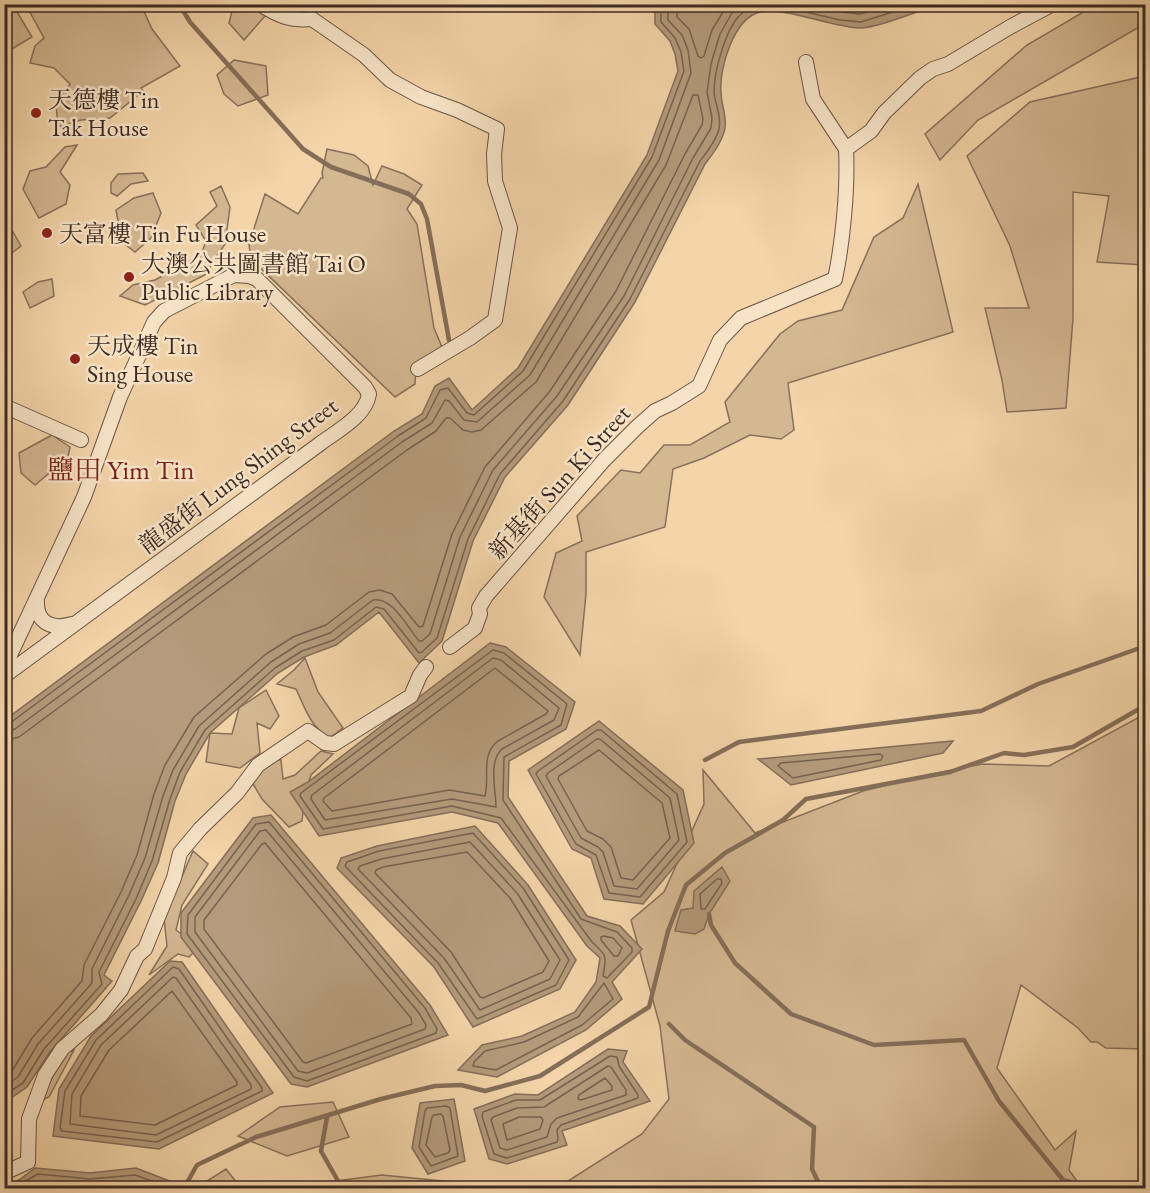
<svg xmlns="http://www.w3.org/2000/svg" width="1150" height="1193" viewBox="0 0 1150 1193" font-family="'EB Garamond','Noto Serif SC',serif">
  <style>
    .green { fill: #d4b892; stroke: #88715a; stroke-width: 1.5 }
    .water { fill: #b59b7b; stroke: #856e58; stroke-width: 1.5 }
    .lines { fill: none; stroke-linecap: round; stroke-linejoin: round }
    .shore { stroke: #78624f; stroke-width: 1.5 }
    .stream { stroke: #856e58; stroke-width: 4.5 }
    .street-casing { stroke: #6a5544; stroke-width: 16 }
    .street { stroke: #f7e4c7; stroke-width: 14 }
    .poi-dot { fill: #8f2418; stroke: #f7e4c7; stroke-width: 2 }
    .labels { text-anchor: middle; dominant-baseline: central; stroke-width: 5; stroke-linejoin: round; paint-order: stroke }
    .poi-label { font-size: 24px; fill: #3c2a23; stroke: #f7e4c7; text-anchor: start }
    .street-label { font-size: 24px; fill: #3c2a23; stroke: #f7e4c7 }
    .quarter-label { font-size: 27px; fill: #7a1f14; stroke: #f7e4c7 }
  </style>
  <rect width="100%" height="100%" fill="#f3d5a9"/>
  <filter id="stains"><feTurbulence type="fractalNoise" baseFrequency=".00333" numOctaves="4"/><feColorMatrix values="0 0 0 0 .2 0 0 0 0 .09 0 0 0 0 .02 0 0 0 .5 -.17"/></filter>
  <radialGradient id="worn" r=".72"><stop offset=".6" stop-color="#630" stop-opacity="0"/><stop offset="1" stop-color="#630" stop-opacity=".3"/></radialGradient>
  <path class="green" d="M 5,4 L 13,5 L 32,37 L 5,53 Z
    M 1097,4 L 1145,5 L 1141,26 L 978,120 L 940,160 L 925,134 L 1027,45 Z
    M 26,5 L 141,5 L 152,29 L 180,66 L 141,88 L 143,91 L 110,118 L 81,120 L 58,127 L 56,104 L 70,84 L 54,68 L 30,63 L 35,46 L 44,38 Z
    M 244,5 L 258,5 L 265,16 L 244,40 L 229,23 L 232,11 Z
    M 234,60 L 266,66 L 268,95 L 238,106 L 224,94 L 217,75 Z
    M 1145,76 L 1145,265 L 1097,262 L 1109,196 L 1073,192 L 1073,318 L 1066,408 L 1007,412 L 1002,380 L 985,308 L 1029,308 L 1010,246 L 967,156 L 1030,102 Z
    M 77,145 L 60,172 L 70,185 L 66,204 L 39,218 L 23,189 L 30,171 L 46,167 L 65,147 Z
    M 327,149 L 354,155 L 368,166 L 373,185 L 382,166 L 404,174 L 422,185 L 407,209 L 417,224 L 434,328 L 442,347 L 416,366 L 415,384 L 395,397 L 251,259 L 249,244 L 265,194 L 298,214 L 321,178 L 323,178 L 322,173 Z
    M 143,173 L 148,181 L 131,184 L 117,196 L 111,193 L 111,183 L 118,174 Z
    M 918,184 L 953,332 L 788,383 L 794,430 L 781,439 L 750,435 L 704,458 L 673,469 L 665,527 L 586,552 L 586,594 L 580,655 L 544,597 L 556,553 L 582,541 L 577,516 L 621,470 L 640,473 L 664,445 L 690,445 L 730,422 L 725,402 L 780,334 L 798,321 L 842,310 L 874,237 L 903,218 Z
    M 221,186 L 230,207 L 225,244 L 205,275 L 145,305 L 120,296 L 133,285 L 155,280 L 201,255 L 206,241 L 196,225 L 217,206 L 210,192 Z
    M 153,193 L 161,213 L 151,238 L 135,252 L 122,242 L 116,210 L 134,198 Z
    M 13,232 L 21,246 L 9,255 L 5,254 L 5,237 Z
    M 52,279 L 54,296 L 30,308 L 23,292 L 38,282 Z
    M 52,435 L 70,447 L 68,457 L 35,485 L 21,473 L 19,453 Z
    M 305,658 L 318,692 L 343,728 L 329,738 C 310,726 305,708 296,689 L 277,684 L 294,670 Z
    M 266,690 L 279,716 L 270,729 L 257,723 L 260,753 L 240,768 L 206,762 L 210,733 L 232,734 L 239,708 Z
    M 1145,714 L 1145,1049 L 1106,1048 L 1097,1042 L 1091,1042 L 1078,1028 L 1021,985 L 997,1068 L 1055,1150 L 1076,1131 L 1069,1170 L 1082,1188 L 557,1188 L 642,1134 L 669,1099 L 660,1026 L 631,920 L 664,892 L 704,804 L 703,770 L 755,833 L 863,791 L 932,774 L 982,764 L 1049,766 Z
    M 321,751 L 333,754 L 311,775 L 305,795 L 302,821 L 289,827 L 262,799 L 253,784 L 259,759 L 281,760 L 283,779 L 295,775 Z
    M 193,851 L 208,864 L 182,905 L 176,930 L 199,947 L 189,957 L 178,954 L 149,975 L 167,946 L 164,918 Z
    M 74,1050 L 49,1097 L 40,1101 L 65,1053 Z
    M 333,1102 L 349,1137 L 287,1156 L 238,1136 L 280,1107 Z
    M 226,1169 L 241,1188 L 197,1188 L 199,1186 Z
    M 382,1175 L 453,1182 L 459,1188 L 281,1188 Z"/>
  <path class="water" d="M 655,5 L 937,5 C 918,11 878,28 859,28 C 831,27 782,6 760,12 C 734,18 719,68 721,92 C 721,105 727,115 725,128 C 723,141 713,154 705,164 L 635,302 L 568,405 L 505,477 L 473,541 L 442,641 L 419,663 L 379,612 L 336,645 L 304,657 L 278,673 L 210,733 L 186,774 L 175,801 L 158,863 L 141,901 L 104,975 L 112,981 L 49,1053 L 27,1087 L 5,1102 L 5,720 L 394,431 L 422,414 L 435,386 L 449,378 L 472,410 L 518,368 L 647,155 L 678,71 L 675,54 L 670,41 L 655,24 Z
    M 490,643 L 506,647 L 575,702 L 566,729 L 509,761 L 508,797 L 587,916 L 620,926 L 642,949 L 612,982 L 622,999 L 586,1030 L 497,1077 L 458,1070 L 482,1045 L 522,1036 L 575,1012 L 596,982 L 600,958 L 587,946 L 498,823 L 452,812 L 319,836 L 290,792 L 308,782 Z
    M 599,721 L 683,790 L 694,843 L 643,904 L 604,899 L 591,858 L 572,849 L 528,770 Z
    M 953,741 L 943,753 L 791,785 L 758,759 Z
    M 271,815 L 430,1005 L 448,1035 L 307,1087 L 291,1084 L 181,937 L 181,913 L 253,818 Z
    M 475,826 L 528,885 L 576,960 L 560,989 L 473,1027 L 434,967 L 337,868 L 341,858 L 377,846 Z
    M 722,867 L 730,881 L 709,914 L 704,929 L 695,934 L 675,931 L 681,910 L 693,908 L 694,891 Z
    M 170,961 L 182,962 L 273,1093 L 159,1149 L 53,1136 L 59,1089 L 91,1036 Z
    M 608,1049 L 627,1051 L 623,1062 L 650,1101 L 562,1131 L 567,1145 L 507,1164 L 489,1159 L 474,1109 L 515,1094 L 538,1095 Z
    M 454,1099 L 465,1161 L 428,1174 L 412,1148 L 420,1103 Z
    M 35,1168 L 90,1173 L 136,1168 L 172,1182 L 170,1188 L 5,1188 L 5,1185 L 19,1180 Z"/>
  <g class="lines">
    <path class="shore" d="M 677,4 L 677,17 L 689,29 L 698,56 L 701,58 L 704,56 L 712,30 L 728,4
      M 772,4 L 840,20 L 861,22 L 918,4
      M 807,4 L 841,12 L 860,14 L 895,4
      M 493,650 L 504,653 L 567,704 L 561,725 L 504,757 L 503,800 L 581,919 L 617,932 L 632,948 L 632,952 L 607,978 L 603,976 C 607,955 607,956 592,942 L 501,818 L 452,806 L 323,829 L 300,796 L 301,793 Z
      M 493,658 L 501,660 L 559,708 L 554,720 L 502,749 C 488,761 496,791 496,807 L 452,799 L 325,820 L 311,799 L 312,795 Z
      M 495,668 L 548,711 L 546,714 L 498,741 C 480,755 490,777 485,796 L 449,790 L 332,811 L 323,801 L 324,798 Z
      M 4,724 L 10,723 L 398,436 L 426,418 L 440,390 L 448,388 L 467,413 L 474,415 L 523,371 L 652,157 L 684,71 L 681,52 L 675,38 L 661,22 L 661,4
      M 597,730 L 601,730 L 677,794 L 687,842 L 640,897 L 609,893 L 596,855 L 576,844 L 536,774 L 538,771 Z
      M 4,732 L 15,729 L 402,442 L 432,423 L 445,400 L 449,401 L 464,420 L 477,422 L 530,375 L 659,160 L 691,73 L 688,50 L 682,35 L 668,20 L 668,4
      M 597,739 L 600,739 L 670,798 L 679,840 L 637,889 L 614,886 L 603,852 L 598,847 L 581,838 L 546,776 L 548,773 Z
      M 4,741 L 19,737 L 407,450 L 436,431 L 446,418 L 450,418 L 463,430 L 472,432 L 481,430 L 536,382 L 666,165 L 693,95 L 698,95 L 703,119 L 702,125 L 685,154 L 616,291 L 550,391 L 485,467 L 452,534 L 423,626 L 419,627 L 392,594 L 380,590 L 369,592 L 326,625 L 293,637 L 266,654 L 194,717 L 165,765 L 154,794 L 137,855 L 121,892 L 84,965 L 82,981 L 32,1038 L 12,1071 L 4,1076
      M 599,750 L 662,803 L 670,838 L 633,880 L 621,878 L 611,847 L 603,839 L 587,831 L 558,779 L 559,776 Z
      M 880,754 L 883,756 L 881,760 L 793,778 L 778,766 L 781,763 Z
      M 269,822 L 425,1008 L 437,1029 L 436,1033 L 307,1081 L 294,1077 L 187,934 L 188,915 L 256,824 Z
      M 266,830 L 419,1013 L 426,1025 L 425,1029 L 307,1073 L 298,1071 L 195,932 L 195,917 L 260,831 Z
      M 473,833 L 523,888 L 569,960 L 556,985 L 477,1019 L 438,963 L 345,866 L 347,862 L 379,851 Z
      M 470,842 L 517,893 L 560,960 L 550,979 L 480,1010 L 444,958 L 358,869 L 360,866 L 381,859 Z
      M 265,843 L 411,1018 L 412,1024 L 306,1063 L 303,1062 L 204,929 L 204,920 L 262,844 Z
      M 467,852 L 510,898 L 549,961 L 543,972 L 483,998 L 480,997 L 451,952 L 375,873 L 376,870 L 383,867 Z
      M 717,879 L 721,879 L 722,883 L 705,909 L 701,909 L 700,894 Z
      M 604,936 L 613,938 L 622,948 L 618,956 L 614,956 L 601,940 L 601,937 Z
      M 173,967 L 179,969 L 262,1088 L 262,1091 L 157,1142 L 62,1131 L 60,1128 L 65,1091 L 96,1040 Z
      M 173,977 L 176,978 L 251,1085 L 251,1089 L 156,1135 L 70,1124 L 72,1094 L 101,1045 Z
      M 604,983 L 613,999 L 582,1025 L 496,1070 L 473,1066 L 474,1062 L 485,1051 L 524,1042 L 578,1017 Z
      M 172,991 L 237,1082 L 237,1085 L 155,1125 L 80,1116 L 81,1096 L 109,1050 Z
      M 610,1056 L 617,1057 L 619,1066 L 638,1095 L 638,1098 L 561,1125 L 557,1130 L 558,1139 L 557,1142 L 507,1158 L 494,1154 L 482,1116 L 483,1112 L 516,1100 L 540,1100 Z
      M 608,1066 L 611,1067 L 626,1090 L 626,1095 L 557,1118 L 551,1124 L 547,1137 L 507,1150 L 500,1148 L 491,1120 L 493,1117 L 517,1108 L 544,1107 Z
      M 605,1078 L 612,1086 L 612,1090 L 581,1100 L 578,1099 L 579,1095 Z
      M 4,1087 L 18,1077 L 38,1044 L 92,983 L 92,969 L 129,895 L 145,858 L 163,796 L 173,770 L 199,726 L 271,662 L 299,644 L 330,633 L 373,600 C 392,596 408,628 419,641 L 422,641 L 430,634 L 460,537 L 493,470 L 557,396 L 624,296 L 693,158 L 711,128 L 712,118 L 707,92 L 711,64 L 720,34 L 732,13 L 742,4
      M 4,1095 L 23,1083 L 44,1049 L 102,984 L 99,972 L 136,899 L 152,861 L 170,799 L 180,772 L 205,730 L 275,668 L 302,651 L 334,640 L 376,607 L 384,609 L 419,653 L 422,652 L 437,638 L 468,539 L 500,474 L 563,401 L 630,299 L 700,161 C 707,152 716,141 719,129 C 722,116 715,105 714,92 C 714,72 725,31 739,16 C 746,9 754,7 764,4
      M 446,1106 L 450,1108 L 458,1156 L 431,1166 L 419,1147 L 425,1111 L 427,1108 Z
      M 434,1115 L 441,1114 L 443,1116 L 450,1150 L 448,1153 L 435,1157 L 426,1145 L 432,1117 Z
      M 519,1117 L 541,1117 L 543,1120 L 540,1129 L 507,1140 L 503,1124 Z
      M 13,1188 L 38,1174 L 90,1179 L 135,1175 L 163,1185 L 165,1188
      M 30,1188 L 40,1182 L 89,1186 L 134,1182 L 151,1188"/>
    <path class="stream" d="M 179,4 L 190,22 L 303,149 L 331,167 L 409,194 L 421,204 L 427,219 L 449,340
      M 705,760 L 739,742 L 981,711 L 1038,684 L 1140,648 L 1146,626
      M 709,914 L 711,925 L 735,963 L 791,1014 L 874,1045 L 964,1040 L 999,1101 L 1063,1180 L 1092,1188
      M 669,1024 L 685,1040 L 814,1127 L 812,1169 L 821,1188
      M 327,1117 L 321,1151 L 342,1188
      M 184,1188 L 197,1165 L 256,1137 L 381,1099 L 435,1086 L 461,1085 L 485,1091 L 540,1076 L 649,1007 L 668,931 L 686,885 L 725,853 L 783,820 L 806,799 L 950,772 L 1004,753 L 1024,755 L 1073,747 L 1146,705"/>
    <g class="street-casing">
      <path id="street" d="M 260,4 C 278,16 291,21 312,19 L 364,55 L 390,80 L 421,97 L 457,110 L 497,129 L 494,154 L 495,181 L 510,228 L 495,320 L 470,338 L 418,369
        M 806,62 L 813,99 L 846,149
        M 4,406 L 81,440
        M 37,601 C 36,623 52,630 72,624
        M 450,647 L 475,628 L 480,614 L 479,608 L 486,596 L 604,460 L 637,427 L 655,411 L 672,403 L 699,386 L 720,340 L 741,318 L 835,279 C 843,241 848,188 846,149 L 871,131 L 884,113 L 920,78 L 933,69 L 948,64 L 1010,27 L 1053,4
        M 4,668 L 84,497 L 120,397 L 154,322 L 164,311 L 234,275 L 249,276 L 257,279 L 365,387 L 369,394 C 366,416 337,431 321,443 L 4,676
        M 4,1173 L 28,1162 L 29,1119 L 45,1075 L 62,1049 L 101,1015 L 121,990 L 137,956 L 145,949 L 174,878 L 180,853 L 200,829 L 237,793 L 258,765 L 308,731 L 325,743 L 334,744 L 411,696 L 420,675 L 426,667"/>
    </g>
    <use href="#street" class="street"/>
  </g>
  <g class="poi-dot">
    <circle cx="36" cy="113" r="6"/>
    <circle cx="47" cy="233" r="6"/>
    <circle cx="129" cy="277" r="6"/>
    <circle cx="75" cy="359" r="6"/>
  </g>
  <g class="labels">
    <g class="poi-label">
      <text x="48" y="99">天德樓 Tin<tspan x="48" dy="28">Tak House</tspan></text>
      <text x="59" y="233">天富樓 Tin Fu House</text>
      <text x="141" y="263">大澳公共圖書館 Tai O<tspan x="141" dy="28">Public Library</tspan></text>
      <text x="87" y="345">天成樓 Tin<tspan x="87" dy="28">Sing House</tspan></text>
    </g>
    <g class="street-label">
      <text transform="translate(238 475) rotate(-37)">龍盛街 Lung Shing Street</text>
      <text transform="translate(559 482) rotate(-48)">新基街 Sun Ki Street</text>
    </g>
    <g class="quarter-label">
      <text x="121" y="469">鹽田 Yim Tin</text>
    </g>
  </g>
  <rect width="1150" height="1193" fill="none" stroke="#f3d5a9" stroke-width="24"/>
  <rect x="6" y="6" width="1138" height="1181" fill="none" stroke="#3c2a23" stroke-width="3"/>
  <rect x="12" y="12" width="1126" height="1169" fill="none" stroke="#3c2a23" stroke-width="1.5"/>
  <rect width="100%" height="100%" filter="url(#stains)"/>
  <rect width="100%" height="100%" fill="url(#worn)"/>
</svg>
